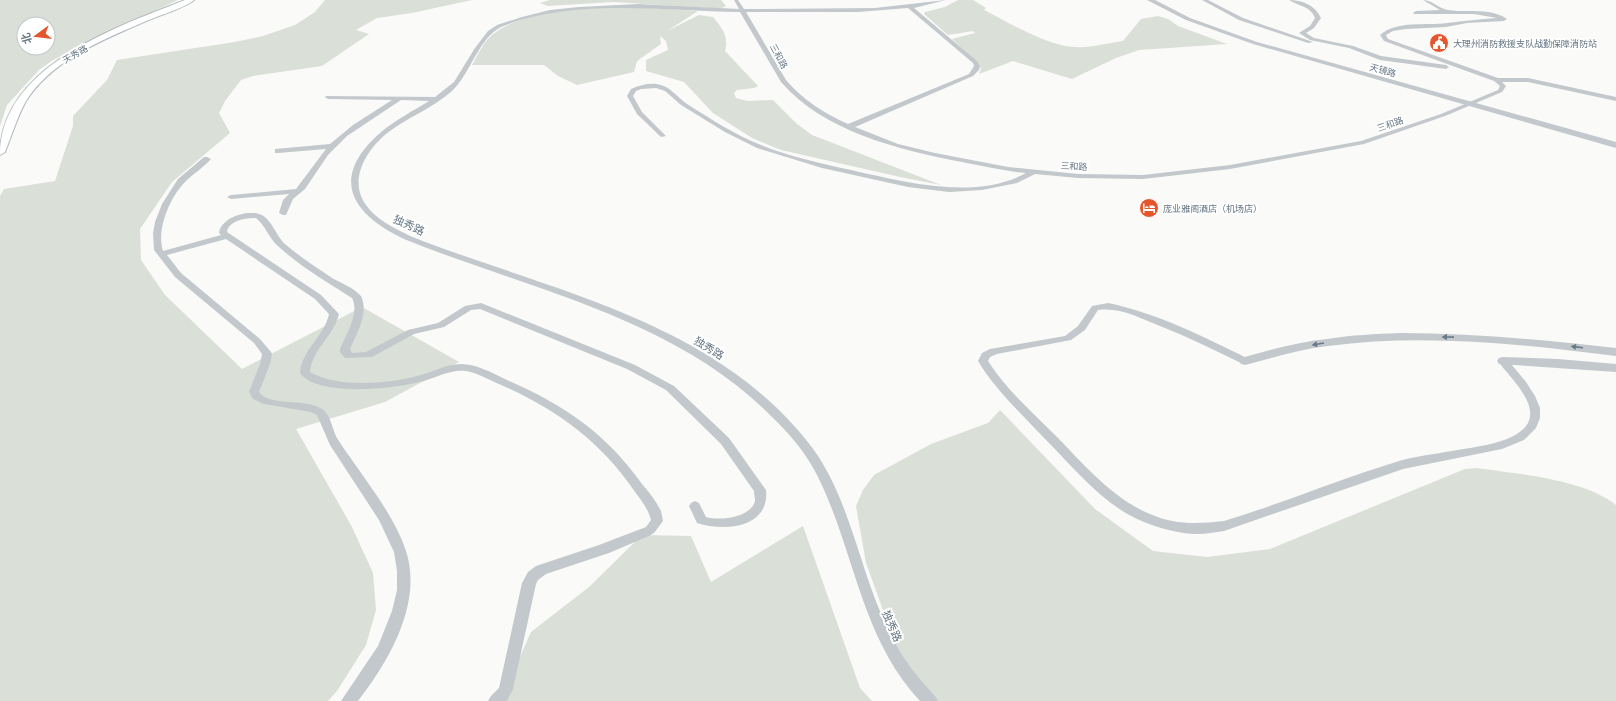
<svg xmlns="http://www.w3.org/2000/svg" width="1616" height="701" viewBox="0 0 1616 701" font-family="Quicksand,'Noto Sans SC',sans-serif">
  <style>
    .green { fill: #dadfd7; fill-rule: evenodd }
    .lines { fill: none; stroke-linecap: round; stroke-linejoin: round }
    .secondary-casing { stroke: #b3babf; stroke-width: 2 }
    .minor { fill: #c3c8cc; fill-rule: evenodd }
    .tertiary { fill: #c3c8cc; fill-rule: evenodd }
    .secondary { fill: #fff; fill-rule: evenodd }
    .oneway { fill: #6a7a87 }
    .labels { text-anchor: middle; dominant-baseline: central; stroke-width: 4; stroke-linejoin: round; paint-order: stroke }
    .far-poi-label { font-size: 9px; fill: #657683; stroke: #fff; text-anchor: start }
    .far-street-label { font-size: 9px; fill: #657683; stroke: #fff }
    .street-label { font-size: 11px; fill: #657683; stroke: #fff }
  </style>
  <rect width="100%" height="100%" fill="#fafaf8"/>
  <path class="green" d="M 0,0 L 178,0 L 98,37 L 53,60 L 39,70 L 7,105 L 0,126 ZM 24,24 L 48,24 L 48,48 L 24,48 Z
    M 325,0 L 472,0 L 412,13 L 377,18 L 356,30 L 369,34 L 322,66 L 253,76 L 241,80 L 225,101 L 219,113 L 230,133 L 172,182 L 140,229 L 141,260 L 165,295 L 242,369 L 362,307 L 459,362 L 385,402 L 296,429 L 352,527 L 373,573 L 376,610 L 366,645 L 337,691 L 328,701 L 0,701 L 0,196 L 4,189 L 55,181 L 73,126 L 73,116 L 107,80 L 117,60 L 235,42 L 263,36 L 295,25 L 315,12 Z
    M 550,0 L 721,0 L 726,6 L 722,8 L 710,8 L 613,2 L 548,6 L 540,3 Z
    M 958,0 L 973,0 L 986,8 L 984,10 C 1007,22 1050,47 1075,47 C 1090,48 1108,43 1123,41 L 1141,19 L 1158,16 L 1168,19 L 1178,26 L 1227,44 L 1139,50 L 1116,58 L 1072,79 L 1013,61 L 979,74 L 981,69 L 979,65 L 952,39 L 975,33 L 973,31 L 948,35 L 924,14 L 925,12 L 945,7 Z
    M 635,7 L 698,11 L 667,31 L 699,15 L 713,17 C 722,28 729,36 725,51 L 758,86 L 754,88 L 737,90 L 734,93 L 736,98 L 748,101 L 773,100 L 797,124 L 812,135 L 941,185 L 900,177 L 781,150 L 752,138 L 713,113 L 684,82 L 646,71 L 646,60 L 668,50 L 666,41 L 660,36 L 661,44 L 637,61 L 634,72 L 577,85 L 558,76 L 544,65 L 472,65 C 478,55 483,42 492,35 C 526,7 593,8 635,7 Z
    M 1000,410 L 1095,509 L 1153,551 L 1207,557 L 1270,549 L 1465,469 L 1477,468 C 1517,474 1584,479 1616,505 L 1616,701 L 925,701 L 897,649 L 866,563 L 856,506 L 863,490 L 874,475 L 931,444 L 988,423 Z
    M 803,526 L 860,688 L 872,701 L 506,701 L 511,677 L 531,632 L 589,587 L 642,535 L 691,536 L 711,582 Z"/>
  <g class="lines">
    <g class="secondary-casing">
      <path id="secondary" d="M 185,0 L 194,0 C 185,8 157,16 144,22 C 102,40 51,61 26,101 C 17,117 12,135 5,152 L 0,155 C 0,66 117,27 185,0 Z"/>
    </g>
    <path class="minor" d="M 734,0 L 738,0 L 744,9 L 754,9 L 875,8 L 946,0 L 914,8 L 977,61 L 980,66 L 979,70 L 973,76 L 855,127 L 898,144 L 935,153 L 1008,167 L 1078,174 L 1143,175 L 1230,165 L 1361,141 L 1441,114 L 1498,90 L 1500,86 L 1494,81 L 1384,41 L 1380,35 C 1397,20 1426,26 1447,23 C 1464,21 1480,19 1497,18 L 1474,14 L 1414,14 L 1413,13 L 1416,11 L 1440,10 L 1423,0 C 1433,0 1439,9 1448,10 C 1467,13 1490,7 1507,19 L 1504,21 L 1467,23 L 1446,27 L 1406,29 L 1393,31 L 1386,35 L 1388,39 L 1498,78 L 1528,78 L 1616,97 L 1616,101 L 1528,82 L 1502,82 L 1506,86 L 1502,92 L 1445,116 L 1364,144 L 1230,169 L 1143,179 L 1078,178 L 1035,174 L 1017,183 L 982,190 L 949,192 L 908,187 L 822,168 L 757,148 L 725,132 L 681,105 L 665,91 L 656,88 L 641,89 L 636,91 L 633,96 L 642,112 L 666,136 L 661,137 L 637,114 L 627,96 L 631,89 C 639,85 649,83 657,84 C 670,86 677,97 687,104 C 711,119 735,135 761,145 C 788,156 823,164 851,170 C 904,182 976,201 1026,173 C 1004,171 983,166 962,162 C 900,150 824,132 781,82 L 740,12 C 669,11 594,0 524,19 C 516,21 508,24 501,27 C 478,39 471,73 452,91 C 432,109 406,118 386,134 C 366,151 348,180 366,205 C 376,220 395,228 410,236 C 534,285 679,313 778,409 C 797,428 816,449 828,473 C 855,524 864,582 890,633 C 901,657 917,677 935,696 L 938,701 L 920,701 C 861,638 855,552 818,477 C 807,454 789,433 771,416 C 673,317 530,290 404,239 C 351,214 329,178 380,133 C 395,120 413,111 429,101 L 401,100 L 347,136 L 328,155 L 305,189 L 293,199 L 286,215 L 283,215 L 279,213 L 283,200 L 289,194 L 231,199 L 227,197 L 231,195 L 296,189 L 326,149 L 278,153 L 275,153 L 275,149 L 330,144 L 353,125 L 392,100 L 328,99 L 325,97 L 326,96 L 435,97 L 454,82 L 475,48 L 488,31 L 497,25 L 522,17 L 550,10 L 579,7 L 638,4 L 739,9 ZM 908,8 L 973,63 L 974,66 L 969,74 L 848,124 C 825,114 802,99 786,80 L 746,12 L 858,12 Z
      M 1202,0 L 1208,0 L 1243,18 L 1313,42 L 1308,43 L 1239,20 Z
      M 1289,0 C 1302,0 1315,5 1321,18 L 1314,28 L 1306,33 L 1314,38 L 1353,46 L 1381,56 L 1446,65 L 1449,67 L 1446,69 L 1380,60 L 1349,48 L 1310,40 L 1299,33 L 1310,26 L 1315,18 C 1311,6 1298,6 1289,0 Z
      M 204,157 L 207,157 L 211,159 C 203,168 193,174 185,182 C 170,197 156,230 163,251 L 221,235 L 219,233 C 221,218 245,210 259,214 C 271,217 276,236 285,244 C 300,257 316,267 332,278 C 341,283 354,288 361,296 C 369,313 357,333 350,349 L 352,353 L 366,352 L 408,330 L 438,323 L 465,306 L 481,303 L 635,365 L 674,386 L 729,438 L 766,490 C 770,528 724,532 697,523 L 689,506 L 691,503 L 695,501 L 699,503 L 706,517 C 719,521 751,518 755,501 C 755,498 754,494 754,491 L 721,444 L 666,390 L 627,369 L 480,309 L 471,310 L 444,327 L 414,334 L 372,357 L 345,358 L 340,352 L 340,349 C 346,335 360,313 352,298 C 327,282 301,267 279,247 C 269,239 266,226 256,218 C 246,218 229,220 227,232 L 321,295 L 339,314 C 334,336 312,349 310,372 C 337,388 388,384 417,376 C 432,373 445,364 461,364 C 477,364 492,373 507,380 C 563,404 606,433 642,484 C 649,492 656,501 661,511 L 663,521 L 654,533 L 649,536 L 609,553 L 546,574 L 538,580 L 536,584 L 513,689 L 507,701 L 488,701 L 491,696 L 499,688 L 522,583 L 528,572 L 536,566 L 599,545 L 646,527 L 651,520 C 648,508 640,499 633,489 C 598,439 555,409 499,384 C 489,380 478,373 466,371 C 449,369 435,379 419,382 C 394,389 317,397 300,373 C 302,349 324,337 329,314 L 315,299 L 226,239 L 167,255 L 181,273 L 260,339 L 271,352 L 272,354 L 270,364 L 259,392 C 269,407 307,398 322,409 C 331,415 332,429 337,438 C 342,446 347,453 352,460 C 372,489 395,518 406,551 C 423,603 389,661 358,701 L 341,701 L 378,646 L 392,611 L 397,590 L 397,571 L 394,552 L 379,520 L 330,445 L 317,415 L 311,412 L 264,404 L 253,399 L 249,392 L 260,364 L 262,354 L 254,343 L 175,277 L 154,250 L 153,233 L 155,222 L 162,204 L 178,179 Z
      M 1108,303 C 1157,313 1204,337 1249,359 L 1250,361 L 1245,364 L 1241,363 C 1214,350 1188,337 1160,326 C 1140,318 1120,307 1098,310 L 1085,330 L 1071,340 L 997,354 L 990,357 L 988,361 C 1005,388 1030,410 1053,433 C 1082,462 1111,498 1150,514 C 1174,525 1198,524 1224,521 C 1283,503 1340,479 1399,461 C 1416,456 1435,454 1452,451 C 1473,447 1512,444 1526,426 C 1542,405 1508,376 1498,361 L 1503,358 L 1507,359 L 1526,382 L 1535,396 L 1540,408 L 1540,418 L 1536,428 L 1524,440 L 1502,449 L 1403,469 L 1224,531 C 1215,532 1206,534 1197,534 C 1180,534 1159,528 1144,522 C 1105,507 1076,470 1047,441 C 1023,415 996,391 978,361 L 982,353 L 990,349 L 1065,336 L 1078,326 L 1092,306 Z"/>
    <path class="tertiary" d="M 1147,0 L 1155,0 L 1190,18 L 1257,42 L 1616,142 L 1616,148 L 1253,44 L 1186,20 Z
      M 1400,333 C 1473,333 1544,340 1616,348 L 1616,356 C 1521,344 1424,333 1328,346 C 1300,349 1272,358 1245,365 L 1241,364 L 1239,361 L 1241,358 C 1269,350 1298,342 1327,339 C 1351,335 1376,334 1400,333 Z
      M 1503,357 L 1558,359 L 1616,364 L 1616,372 L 1499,364 L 1497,361 L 1499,358 Z"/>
    <use href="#secondary" class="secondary"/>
  </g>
  <defs><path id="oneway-solid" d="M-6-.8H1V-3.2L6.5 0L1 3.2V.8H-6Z"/></defs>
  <g class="oneway">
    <use href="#oneway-solid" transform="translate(1448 337) rotate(-179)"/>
    <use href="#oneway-solid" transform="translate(1318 344) rotate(170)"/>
    <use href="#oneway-solid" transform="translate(1577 347) rotate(-173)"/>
  </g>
  <defs>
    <g id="civic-disc" transform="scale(1)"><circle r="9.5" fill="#e4572e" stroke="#fff"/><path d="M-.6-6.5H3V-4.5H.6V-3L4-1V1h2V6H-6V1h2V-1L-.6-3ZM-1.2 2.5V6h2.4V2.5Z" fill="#fff"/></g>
    <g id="hotel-disc" transform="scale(1)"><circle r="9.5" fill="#e4572e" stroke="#fff"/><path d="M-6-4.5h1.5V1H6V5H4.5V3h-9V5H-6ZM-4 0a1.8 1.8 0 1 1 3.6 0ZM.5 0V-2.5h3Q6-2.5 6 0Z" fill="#fff"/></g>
  </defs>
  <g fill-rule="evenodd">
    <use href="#civic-disc" x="1439" y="43"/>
    <use href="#hotel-disc" x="1149" y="208"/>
  </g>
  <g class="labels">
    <g class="far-poi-label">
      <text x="1453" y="43">大理州消防救援支队战勤保障消防站</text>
      <text x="1163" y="208">庞业雅阁酒店（机场店）</text>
    </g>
    <g class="far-street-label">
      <text transform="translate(75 54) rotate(-30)">天秀路</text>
      <text transform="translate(779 56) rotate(61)">三和路</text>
      <text transform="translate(1383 70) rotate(16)">天镜路</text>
      <text transform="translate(1390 124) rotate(-19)">三和路</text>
      <text transform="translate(1074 166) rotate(3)">三和路</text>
    </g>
    <g class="street-label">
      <text transform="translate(409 225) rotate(25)">独秀路</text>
      <text transform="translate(709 348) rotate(32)">独秀路</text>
      <text transform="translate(892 626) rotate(66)">独秀路</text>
    </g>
  </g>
  <g transform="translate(36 36) rotate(255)"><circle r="19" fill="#ffffff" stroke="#c1c8cd"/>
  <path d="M0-3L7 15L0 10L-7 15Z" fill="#e4572e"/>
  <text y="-6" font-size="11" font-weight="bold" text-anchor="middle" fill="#657683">北</text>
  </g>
</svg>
